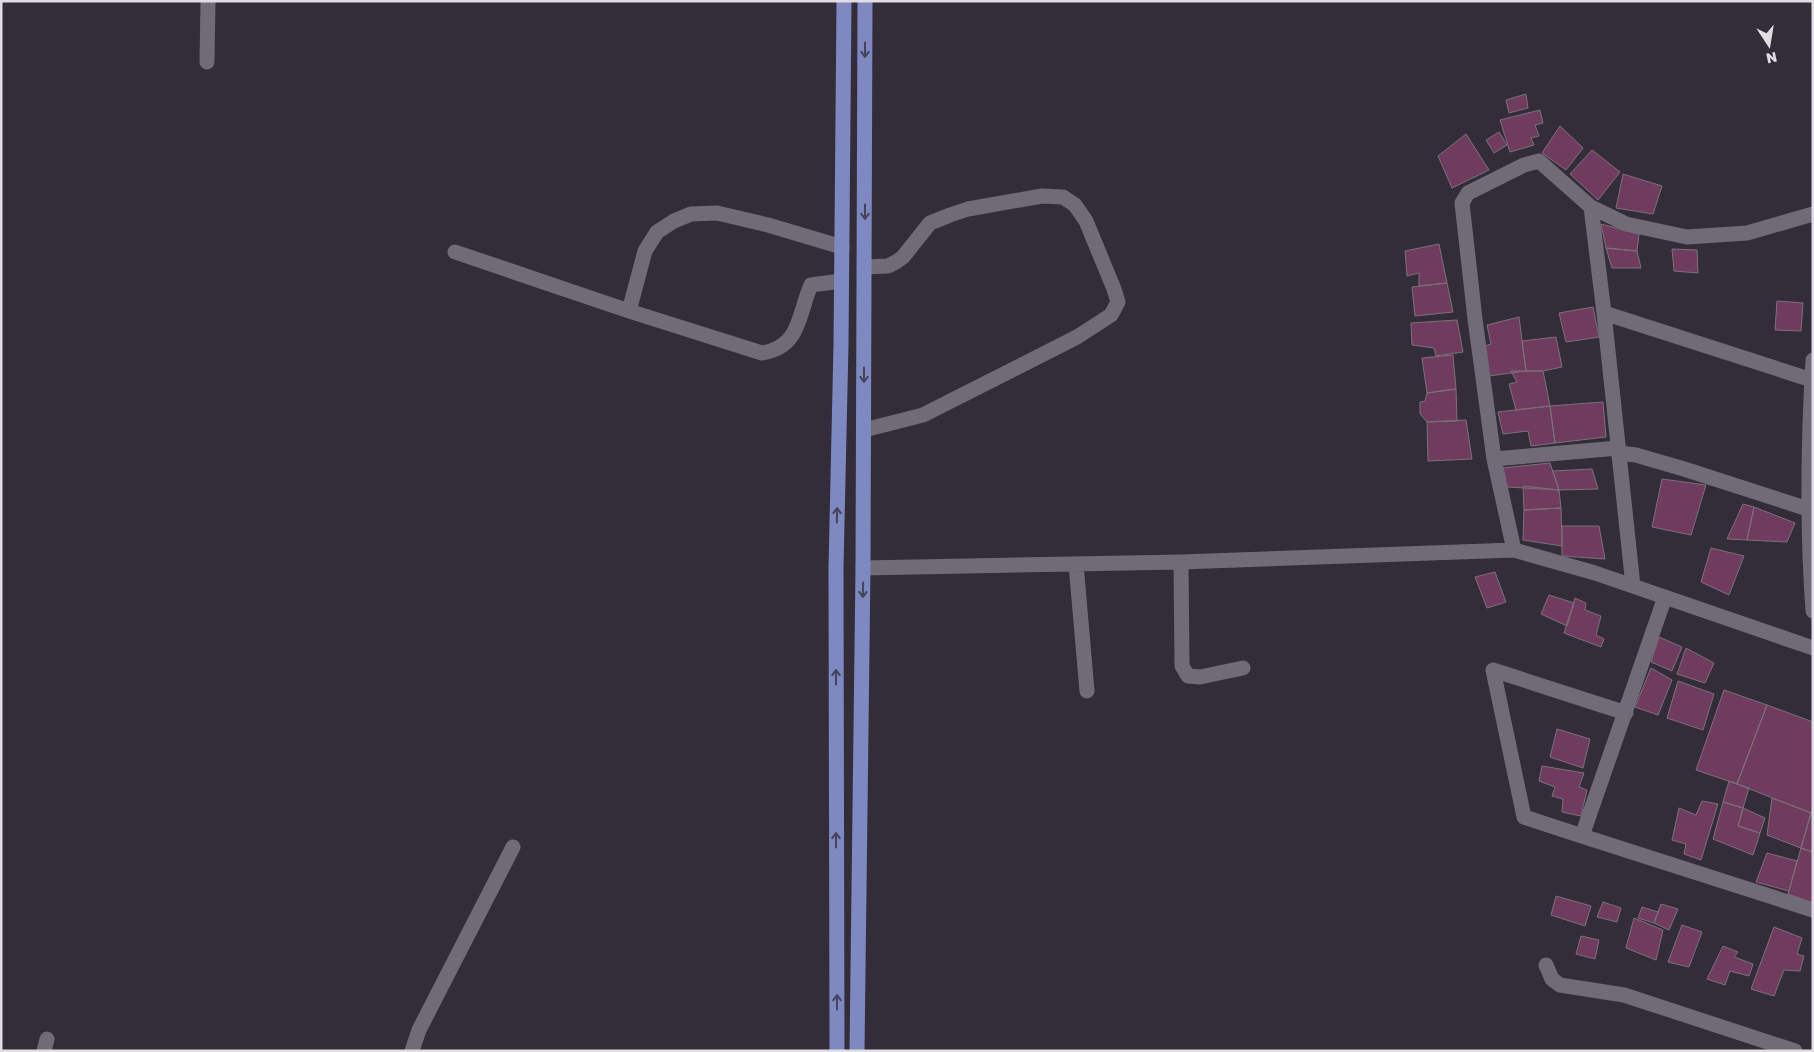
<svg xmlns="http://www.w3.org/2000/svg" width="1814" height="1052" viewBox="0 0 1814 1052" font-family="'Golos Text',sans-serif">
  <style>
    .building { fill: #6f3c60; stroke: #7e7079 }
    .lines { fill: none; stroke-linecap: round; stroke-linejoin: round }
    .minor { stroke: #716b78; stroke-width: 15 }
    .major { stroke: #7e88c1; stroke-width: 15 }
    .oneway { stroke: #46445b }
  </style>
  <rect width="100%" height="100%" fill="#332d39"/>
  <path class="building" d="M 1526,94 L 1528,108 L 1509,113 L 1506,100 Z
    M 1540,110 L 1543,123 L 1535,125 L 1539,136 L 1531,138 L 1534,145 L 1510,152 L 1500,120 Z
    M 1560,126 L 1583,148 L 1566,170 L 1542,153 Z
    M 1499,132 L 1507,145 L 1494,153 L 1486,140 Z
    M 1466,134 L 1489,170 L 1452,188 L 1438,156 Z
    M 1592,150 L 1620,172 L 1598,200 L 1570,174 Z
    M 1623,174 L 1662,186 L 1653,214 L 1616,208 Z
    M 1601,224 L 1639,234 L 1637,251 L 1606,248 Z
    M 1439,244 L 1447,283 L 1419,286 L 1419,273 L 1407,276 L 1405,251 Z
    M 1606,248 L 1637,251 L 1641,268 L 1612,268 Z
    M 1672,249 L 1697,250 L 1698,273 L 1674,271 Z
    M 1447,283 L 1453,312 L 1415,316 L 1412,287 Z
    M 1777,301 L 1803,303 L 1801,331 L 1775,330 Z
    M 1593,307 L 1599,337 L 1566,342 L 1559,313 Z
    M 1519,317 L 1526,371 L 1489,376 L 1479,348 L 1491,344 L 1487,325 Z
    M 1457,320 L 1463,352 L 1436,356 L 1434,348 L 1412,345 L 1411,323 Z
    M 1556,337 L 1562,367 L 1543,371 L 1526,371 L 1522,341 Z
    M 1453,355 L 1456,389 L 1427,393 L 1422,358 Z
    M 1511,371 L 1543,371 L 1550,406 L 1516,410 L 1509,384 L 1517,382 Z
    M 1456,389 L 1457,421 L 1427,422 L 1420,414 L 1420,402 L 1425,401 L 1427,393 Z
    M 1603,402 L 1606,437 L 1555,443 L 1550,406 Z
    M 1550,406 L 1555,443 L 1531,446 L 1528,431 L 1503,434 L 1498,412 Z
    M 1466,420 L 1472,459 L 1428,461 L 1427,422 Z
    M 1550,463 L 1559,490 L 1507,487 L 1503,468 Z
    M 1592,469 L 1598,489 L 1559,490 L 1553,471 Z
    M 1662,479 L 1706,485 L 1691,535 L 1652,527 Z
    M 1523,486 L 1559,490 L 1561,508 L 1524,510 Z
    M 1743,504 L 1754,507 L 1747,540 L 1727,539 Z
    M 1754,507 L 1795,523 L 1787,542 L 1747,540 Z
    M 1561,508 L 1562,546 L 1523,540 L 1524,510 Z
    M 1562,526 L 1599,526 L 1605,559 L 1562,556 Z
    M 1711,548 L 1744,556 L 1729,595 L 1701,582 Z
    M 1495,572 L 1506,602 L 1487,608 L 1475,577 Z
    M 1549,595 L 1574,603 L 1567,626 L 1541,614 Z
    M 1575,598 L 1586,603 L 1585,610 L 1601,616 L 1596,635 L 1604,639 L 1601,647 L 1564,633 Z
    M 1659,637 L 1682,647 L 1672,671 L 1651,662 Z
    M 1686,648 L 1714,663 L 1705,683 L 1677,674 Z
    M 1651,668 L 1672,680 L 1658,715 L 1635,707 Z
    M 1678,681 L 1714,694 L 1703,730 L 1667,718 Z
    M 1724,690 L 1767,705 L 1737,784 L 1696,770 Z
    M 1767,705 L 1813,722 L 1813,808 L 1811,813 L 1737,784 Z
    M 1557,729 L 1590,739 L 1583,768 L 1550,757 Z
    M 1542,766 L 1584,773 L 1579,787 L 1587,790 L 1581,816 L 1562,812 L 1563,799 L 1552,796 L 1555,787 L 1539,781 Z
    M 1729,781 L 1749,788 L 1743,808 L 1723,802 Z
    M 1772,798 L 1811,813 L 1801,848 L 1767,835 Z
    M 1702,801 L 1718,804 L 1701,860 L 1684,854 L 1686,844 L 1672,840 L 1679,808 L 1696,815 Z
    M 1723,802 L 1743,808 L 1738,826 L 1760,833 L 1753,855 L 1713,839 Z
    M 1743,808 L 1765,818 L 1760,833 L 1738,826 Z
    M 1811,813 L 1813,814 L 1813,852 L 1801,848 Z
    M 1801,848 L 1813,852 L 1813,903 L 1788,894 Z
    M 1767,853 L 1797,861 L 1789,891 L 1756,882 Z
    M 1556,896 L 1591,906 L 1585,926 L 1551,915 Z
    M 1603,902 L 1621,908 L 1617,922 L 1597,917 Z
    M 1661,904 L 1678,909 L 1669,930 L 1654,923 Z
    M 1642,907 L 1658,912 L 1654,923 L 1638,918 Z
    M 1634,918 L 1663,930 L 1656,960 L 1626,948 Z
    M 1682,925 L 1702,932 L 1689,967 L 1668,962 Z
    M 1774,927 L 1802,938 L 1797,954 L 1804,956 L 1800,971 L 1784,970 L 1774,996 L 1751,989 Z
    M 1581,936 L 1599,940 L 1595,959 L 1576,954 Z
    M 1723,946 L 1738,952 L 1734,957 L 1753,964 L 1749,976 L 1730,971 L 1725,985 L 1707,979 Z"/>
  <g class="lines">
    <path class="minor" d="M 207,62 L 208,1
      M 1591,207 L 1604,313 L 1633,586
      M 455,252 L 629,311 L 762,353 C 801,347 798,314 811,285 L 841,281
      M 629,311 L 645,251 L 657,232 L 674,221 L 691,214 L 717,213 L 768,225 L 842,247
      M 1604,313 L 1812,380
      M 1813,360 C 1808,444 1807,528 1813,611
      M 864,430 L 923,415 L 1014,369 L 1077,337 L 1111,315 L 1118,302 L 1114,289 L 1086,221 L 1075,205 L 1063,197 L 1042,196 L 968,209 L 950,215 L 930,223 L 903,257 L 896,262 L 888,266 L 864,267
      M 1619,453 L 1636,455 L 1684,469 L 1808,509
      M 1494,459 L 1618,448
      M 1514,550 L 1494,459 L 1475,319 L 1462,203 L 1468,193 L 1524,165 L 1539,161 L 1591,207 L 1626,224 L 1687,237 L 1747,233 L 1813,214
      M 1181,562 L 1182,666 L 1188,676 L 1200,677 L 1243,668
      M 1076,564 L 1087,691
      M 863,568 L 1181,562 L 1514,550 L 1595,573 L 1813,648
      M 1665,597 L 1582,836 L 1813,910
      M 1582,836 L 1524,817 L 1493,670 L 1626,713
      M 1546,965 L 1552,979 L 1560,985 L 1624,995 L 1795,1051
      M 44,1051 L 47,1039
      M 412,1051 L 419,1030 L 513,847"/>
    <path class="major" d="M 837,1051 L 836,568 L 841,344 L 844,1
      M 857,1051 L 863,568 L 865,1"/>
  </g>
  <defs><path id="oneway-shaft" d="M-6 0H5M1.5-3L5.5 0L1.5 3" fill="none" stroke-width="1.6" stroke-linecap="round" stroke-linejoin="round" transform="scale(1.25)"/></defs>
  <g class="oneway">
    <use href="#oneway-shaft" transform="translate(865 50) rotate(90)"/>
    <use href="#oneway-shaft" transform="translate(865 212) rotate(90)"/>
    <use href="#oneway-shaft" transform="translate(864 375) rotate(90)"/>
    <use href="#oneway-shaft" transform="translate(837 515) rotate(-89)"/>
    <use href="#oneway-shaft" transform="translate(863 590) rotate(91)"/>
    <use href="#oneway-shaft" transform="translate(836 677) rotate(-90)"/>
    <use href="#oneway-shaft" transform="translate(836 840) rotate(-90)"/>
    <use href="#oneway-shaft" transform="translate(837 1002) rotate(-90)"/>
  </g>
  <rect width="1814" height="1052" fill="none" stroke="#e0dde4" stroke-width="5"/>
  <g transform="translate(1769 45) rotate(168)" stroke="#332d39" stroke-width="4" paint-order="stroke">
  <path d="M0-4L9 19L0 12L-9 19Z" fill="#e0dde4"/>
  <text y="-8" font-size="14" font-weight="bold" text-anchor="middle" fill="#e0dde4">N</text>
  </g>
</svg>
